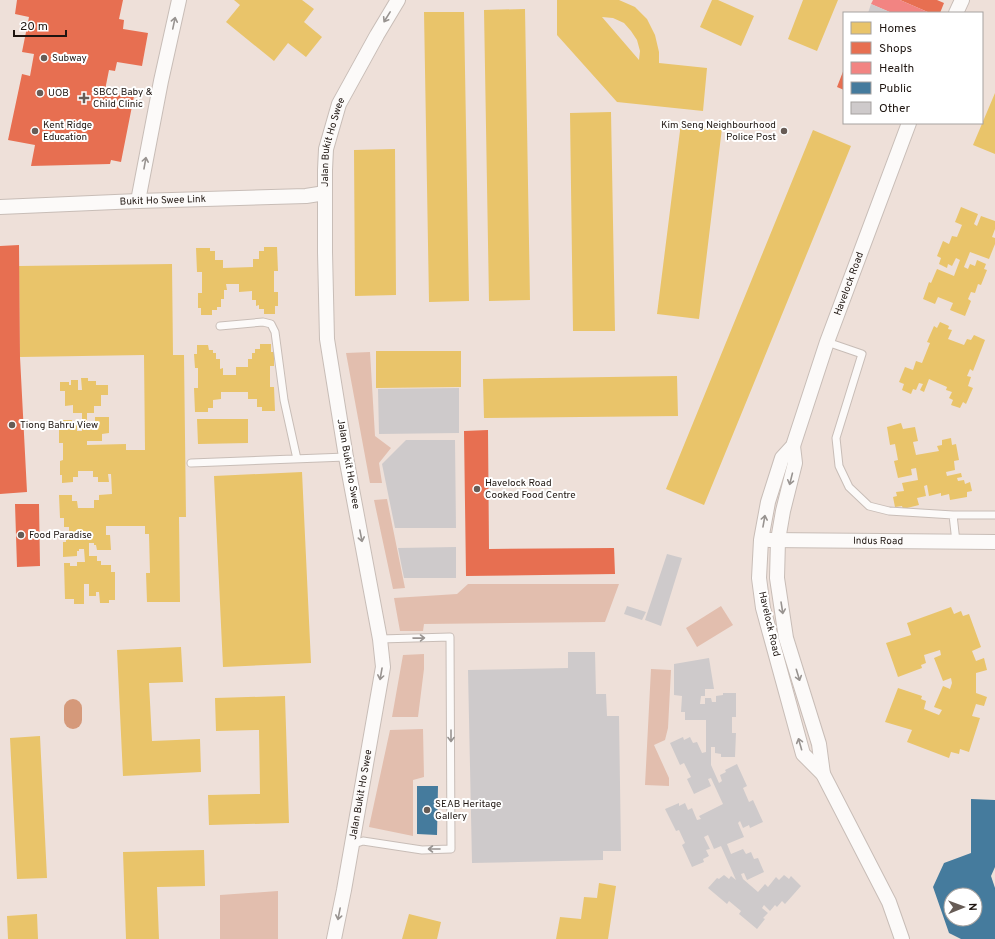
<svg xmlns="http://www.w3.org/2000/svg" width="995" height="939" viewBox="0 0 995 939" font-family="Overpass,sans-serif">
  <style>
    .green { fill: #e2beae }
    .homes { fill: #e9c46a; fill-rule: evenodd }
    .shops { fill: #e76f51 }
    .health { fill: #f28482 }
    .public { fill: #457b9d; fill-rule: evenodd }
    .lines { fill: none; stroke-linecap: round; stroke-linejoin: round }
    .canal { stroke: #d5997a; stroke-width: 18 }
    .building { fill: #cecacb }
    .lane-casing { stroke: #c8bdb7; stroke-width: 9 }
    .street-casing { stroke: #c8bdb7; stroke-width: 16 }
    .lane { stroke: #fcfaf9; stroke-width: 7 }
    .street { stroke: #fcfaf9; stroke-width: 14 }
    .oneway { stroke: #989390 }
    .poi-dot { fill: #675c56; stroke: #fff; stroke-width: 1.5 }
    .labels { text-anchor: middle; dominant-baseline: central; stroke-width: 4; stroke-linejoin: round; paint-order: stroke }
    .poi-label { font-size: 10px; fill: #1e1510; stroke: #fff; text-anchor: start }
    .street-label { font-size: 10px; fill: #1e1510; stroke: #fff }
  </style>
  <rect width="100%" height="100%" fill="#eee0d9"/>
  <path class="green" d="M 370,352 L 375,436 L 391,448 L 379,463 L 382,483 L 370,483 L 346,353 Z
    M 387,499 L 405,588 L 393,589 L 374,500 Z
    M 468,584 L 619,584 L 605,622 L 424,624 L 423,631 L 400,631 L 394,598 L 457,594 Z
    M 721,606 L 733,625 L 697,647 L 686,628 Z
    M 424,654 L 424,669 L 418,717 L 392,717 L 403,655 Z
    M 651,669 L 671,670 L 668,728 L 665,740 L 654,745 L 669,778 L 669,786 L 645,785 Z
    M 423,729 L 424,777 L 413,780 L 413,836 L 369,827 L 390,730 Z
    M 278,891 L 278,939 L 220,939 L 220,895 Z"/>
  <path class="homes" d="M 234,0 L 302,0 L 314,9 L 304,22 L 322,37 L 306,57 L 288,43 L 274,61 L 226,22 L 240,5 Z
    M 557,0 L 619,0 L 635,7 L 647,19 L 655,35 L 659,52 L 659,63 L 707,68 L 703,111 L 617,102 L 557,35 ZM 602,17 L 613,18 L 624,23 L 631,31 L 637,40 L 640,51 L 639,60 Z
    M 712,0 L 718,0 L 754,16 L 741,46 L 700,27 Z
    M 803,0 L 838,0 L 817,51 L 788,39 Z
    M 525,9 L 530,300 L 489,301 L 484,10 Z
    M 424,12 L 464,12 L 469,301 L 429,302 Z
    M 995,93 L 995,154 L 973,145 Z
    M 611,112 L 615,331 L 573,331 L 570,113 Z
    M 681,123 L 722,128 L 699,319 L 657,314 Z
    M 813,130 L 851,146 L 704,505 L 666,489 Z
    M 395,149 L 396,295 L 355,296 L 354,150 Z
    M 961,207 L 978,214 L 974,224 L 977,226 L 981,216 L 995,221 L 995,229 L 992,237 L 995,238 L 995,244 L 989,259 L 970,252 L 964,267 L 968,269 L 970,264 L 975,266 L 977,260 L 986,264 L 984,269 L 987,270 L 981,285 L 978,284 L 975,293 L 971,292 L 968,299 L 971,301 L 965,316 L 950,310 L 953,303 L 938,297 L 935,304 L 923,299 L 929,282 L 931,283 L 937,269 L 954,276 L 960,260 L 956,258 L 952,266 L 948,264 L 947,268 L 939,264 L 941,258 L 937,256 L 943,241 L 949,244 L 952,236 L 957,237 L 962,225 L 955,222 Z
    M 264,247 L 277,247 L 278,271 L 274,271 L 274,292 L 278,292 L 278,306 L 275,306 L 275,314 L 264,314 L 264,309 L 259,309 L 259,305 L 256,306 L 256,300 L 252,300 L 252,291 L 239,292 L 239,284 L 226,284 L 227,290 L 224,290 L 224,299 L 221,299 L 221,307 L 217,307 L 217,310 L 212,310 L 212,315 L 201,315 L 201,308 L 198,308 L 198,293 L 202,293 L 202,272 L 197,272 L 196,248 L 210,248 L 210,251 L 215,251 L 215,260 L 223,260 L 223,268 L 253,267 L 253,259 L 259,259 L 259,251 L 264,251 Z
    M 172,264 L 173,355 L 184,355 L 186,517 L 179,517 L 180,602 L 147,602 L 146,573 L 150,573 L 149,534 L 145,534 L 145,526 L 106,526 L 106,535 L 110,535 L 111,550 L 97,550 L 96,545 L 94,545 L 94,543 L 89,543 L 89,556 L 97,556 L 97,561 L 101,561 L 101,565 L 111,565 L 111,572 L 115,572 L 115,600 L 109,600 L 109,603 L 100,603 L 99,592 L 96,592 L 96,596 L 89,596 L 89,584 L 84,584 L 84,604 L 74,604 L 74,599 L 65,599 L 64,563 L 70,563 L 70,566 L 77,566 L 77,562 L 85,562 L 84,549 L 79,549 L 79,551 L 77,551 L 77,556 L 63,557 L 63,542 L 66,542 L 66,533 L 69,533 L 69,527 L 64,527 L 64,518 L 60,518 L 59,495 L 72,495 L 72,501 L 77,501 L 78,508 L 94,508 L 94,500 L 99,500 L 99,495 L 112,494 L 111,474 L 108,474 L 109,482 L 98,482 L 98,477 L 93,477 L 93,471 L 78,471 L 78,477 L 73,477 L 73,482 L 62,483 L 62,475 L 60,475 L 60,461 L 63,460 L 63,443 L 59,443 L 59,429 L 61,429 L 61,420 L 72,420 L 72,425 L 77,425 L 77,431 L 82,431 L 82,413 L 73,413 L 73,405 L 65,406 L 65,391 L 60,391 L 60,382 L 69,382 L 69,385 L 71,385 L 71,380 L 78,380 L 78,390 L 82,390 L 81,378 L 88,378 L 88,381 L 96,381 L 96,385 L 108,385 L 108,395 L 101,395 L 101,406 L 94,406 L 94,413 L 87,413 L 87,421 L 95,421 L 95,417 L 109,417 L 109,433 L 102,434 L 102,441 L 87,441 L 87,445 L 126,444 L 126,450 L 145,450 L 144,355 L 20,357 L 19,266 Z
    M 940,322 L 949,326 L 948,329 L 952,330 L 948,339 L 964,345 L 967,339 L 971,340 L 974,335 L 985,340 L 973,371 L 970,369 L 967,376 L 971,377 L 968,386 L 973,388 L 966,404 L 963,402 L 960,408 L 951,405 L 953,400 L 949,398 L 952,392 L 946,390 L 947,387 L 929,379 L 924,392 L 920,390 L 923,384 L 919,383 L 916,390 L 913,389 L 911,394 L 902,390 L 904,384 L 899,382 L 905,367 L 913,370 L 916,361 L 922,363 L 930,343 L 927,342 L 934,326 L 937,328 Z
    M 260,344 L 271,344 L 271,352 L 274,352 L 274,366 L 270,366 L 270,387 L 274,387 L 275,411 L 262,411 L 262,407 L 257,407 L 257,399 L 248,399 L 248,392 L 221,392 L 221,399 L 213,400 L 213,408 L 208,408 L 208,412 L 195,412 L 194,388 L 198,388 L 198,368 L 195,368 L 194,354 L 197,354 L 197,345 L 208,345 L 209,350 L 213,350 L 213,353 L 216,353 L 216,359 L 220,359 L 220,369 L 223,368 L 223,375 L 236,375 L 236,367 L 248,367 L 248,359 L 252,359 L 252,353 L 255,353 L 255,349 L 260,349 Z
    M 376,351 L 461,351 L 461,387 L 376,388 Z
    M 677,376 L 678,416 L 484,418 L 483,379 Z
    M 197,419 L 248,419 L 248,443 L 198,444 Z
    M 901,423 L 903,429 L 915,427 L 918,441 L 913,442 L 916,455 L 939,451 L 937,446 L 942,445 L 942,440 L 951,438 L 952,445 L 956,444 L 959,460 L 954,461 L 955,470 L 946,472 L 947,476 L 961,473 L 962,477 L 957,478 L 958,481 L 964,480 L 965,484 L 970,482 L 972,491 L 967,492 L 967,497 L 950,500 L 949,494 L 941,496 L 941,493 L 929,496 L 927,485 L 924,486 L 926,496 L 917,498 L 919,505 L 903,509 L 902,506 L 895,507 L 893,497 L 897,496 L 896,492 L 904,491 L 902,483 L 918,480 L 916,468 L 911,469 L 912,475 L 898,478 L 894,461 L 898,460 L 895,444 L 890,445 L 887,427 Z
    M 302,472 L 311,663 L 223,667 L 214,476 Z
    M 951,607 L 954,614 L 961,611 L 963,616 L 969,614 L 981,647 L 972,651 L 976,661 L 984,658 L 987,670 L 976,673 L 976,693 L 987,697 L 984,706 L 976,704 L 972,716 L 980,718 L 969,752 L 960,749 L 959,754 L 951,752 L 949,758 L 907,742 L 912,730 L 885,722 L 898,688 L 922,696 L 921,699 L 926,701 L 924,709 L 939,715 L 942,710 L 934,707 L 943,686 L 950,689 L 952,683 L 951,678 L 943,681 L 934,658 L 941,655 L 940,650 L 924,655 L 926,663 L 921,665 L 922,668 L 898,677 L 886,643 L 911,635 L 907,623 Z
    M 181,647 L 183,682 L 149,683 L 152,741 L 200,739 L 201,772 L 123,776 L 117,650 Z
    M 285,696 L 289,823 L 209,825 L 208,795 L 260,794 L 259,730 L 216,731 L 215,698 Z
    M 40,736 L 47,878 L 17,879 L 10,738 Z
    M 204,850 L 205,886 L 157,887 L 159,939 L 126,939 L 123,852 Z
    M 599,883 L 616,886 L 608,939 L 556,939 L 560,917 L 581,919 L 584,897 L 597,898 Z
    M 37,914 L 38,939 L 8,939 L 7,916 Z
    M 409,914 L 441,922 L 437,939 L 402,939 Z"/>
  <path class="shops" d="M 17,0 L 123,0 L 119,19 L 124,20 L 123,29 L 148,33 L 142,66 L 117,62 L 115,71 L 109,70 L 105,90 L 134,96 L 121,162 L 111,160 L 110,164 L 31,166 L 35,145 L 8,140 L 22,74 L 30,76 L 34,54 L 22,52 L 29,17 L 15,14 Z
    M 900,0 L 937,0 L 944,3 L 940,13 L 930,13 Z
    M 844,69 L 844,90 L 837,87 Z
    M 19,245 L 20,357 L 27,492 L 0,494 L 0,246 Z
    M 488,430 L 489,549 L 614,548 L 615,574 L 466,576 L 464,431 Z
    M 15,504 L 39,504 L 40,566 L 17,567 Z"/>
  <path class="health" d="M 873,0 L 900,0 L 930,13 L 892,13 L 871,4 Z"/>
  <path class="public" d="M 417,786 L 438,786 L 437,835 L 417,834 Z
    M 971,799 L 995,800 L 995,867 L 991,876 L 995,888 L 995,939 L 961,939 L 949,933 L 933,887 L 944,863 L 971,853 ZM 951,895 L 975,895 L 975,919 L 951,919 Z"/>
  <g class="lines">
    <path class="canal" d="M 73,708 L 73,720"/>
  </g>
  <path class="building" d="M 871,4 L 892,13 L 868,13 Z
    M 459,388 L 459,433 L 379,434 L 378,389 Z
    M 406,440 L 455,440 L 456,528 L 395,528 L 382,464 Z
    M 456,547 L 456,578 L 404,578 L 398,548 Z
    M 667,554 L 682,558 L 661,626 L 645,620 Z
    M 627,606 L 646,612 L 642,620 L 624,614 Z
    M 568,652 L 595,652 L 596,694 L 606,694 L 607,716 L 619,716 L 621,851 L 603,851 L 603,860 L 472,863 L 468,670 L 568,668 Z
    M 709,658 L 714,689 L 705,689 L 705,696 L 701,696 L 700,704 L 705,704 L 705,698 L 711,698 L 712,702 L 716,702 L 716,696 L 723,695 L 723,693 L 736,693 L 736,717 L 732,717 L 732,733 L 736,733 L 735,757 L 721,757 L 721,754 L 715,753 L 715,747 L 711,747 L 711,765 L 719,783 L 722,781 L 720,775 L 726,772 L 725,770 L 737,764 L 747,786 L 743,788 L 749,802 L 753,800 L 763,822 L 750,828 L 749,825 L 743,828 L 740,821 L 738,823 L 744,837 L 727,844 L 731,854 L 743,849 L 746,854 L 751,852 L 754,859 L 758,858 L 764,872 L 747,880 L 744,873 L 741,874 L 743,879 L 758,892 L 765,884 L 768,887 L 776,877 L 779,880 L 784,875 L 789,879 L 791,876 L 801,886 L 785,904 L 782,901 L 777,907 L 775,905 L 770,911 L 764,905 L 762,908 L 768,913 L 763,918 L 765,919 L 757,929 L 739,914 L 741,911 L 729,901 L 727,904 L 708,888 L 717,878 L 719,879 L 724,875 L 729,879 L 731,876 L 736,880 L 721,846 L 714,849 L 708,835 L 704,837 L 710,849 L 706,850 L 709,856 L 703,859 L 704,862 L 692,867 L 682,845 L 685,843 L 679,830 L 676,831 L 665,809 L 679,803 L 679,806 L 685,803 L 688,810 L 692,808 L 697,820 L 701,819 L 699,816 L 723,804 L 711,778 L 708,779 L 711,786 L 694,794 L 687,779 L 691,777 L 684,763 L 680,765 L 670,743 L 683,737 L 684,740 L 690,737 L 693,743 L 697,742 L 702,753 L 706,752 L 706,720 L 685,720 L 685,712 L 681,712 L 682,696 L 674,695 L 674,664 Z"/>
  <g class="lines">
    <g class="lane-casing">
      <path id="lane" d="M 220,326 L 263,322 L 271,324 L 275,332 L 284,400 L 297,459
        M 827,342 L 862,354 L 836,438 L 839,466 L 849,487 L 869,506 L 889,511 L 953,515 L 995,515
        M 191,463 L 346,457
        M 953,515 L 956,542
        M 351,845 L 363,841 L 422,850 L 451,849 L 450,637 L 380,639"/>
    </g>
    <g class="street-casing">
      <g id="street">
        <path d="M 956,13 L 962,0"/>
        <path d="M 138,201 L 161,81 L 179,0"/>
        <path id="s1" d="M 0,207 L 138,201 L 306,196 L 325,193"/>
        <path d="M 793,446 L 795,463 L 783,511 L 778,540 L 777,578 L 786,638 L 819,744 L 823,774"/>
        <path id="s2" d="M 769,540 L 995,542"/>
        <path id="s3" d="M 334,939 L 344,890 L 383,667 L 380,639 L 346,457 L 327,339 L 325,252 L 325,170 L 326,149 L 339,104 L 377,35 L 398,0"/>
        <path id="s4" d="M 902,939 L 889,902 L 823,774 L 803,754 L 763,608 L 759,578 L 761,540 L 768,502 L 782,458 L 793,446 L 827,342 L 909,123"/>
      </g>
    </g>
    <use href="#lane" class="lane"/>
    <use href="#street" class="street"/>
  </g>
  <defs><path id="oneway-shaft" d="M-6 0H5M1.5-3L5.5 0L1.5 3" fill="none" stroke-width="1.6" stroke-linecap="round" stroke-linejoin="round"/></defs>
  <g class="oneway">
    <use href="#oneway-shaft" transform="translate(387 17) rotate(122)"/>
    <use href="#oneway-shaft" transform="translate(174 23) rotate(-78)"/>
    <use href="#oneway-shaft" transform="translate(145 163) rotate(-80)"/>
    <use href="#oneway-shaft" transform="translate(791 479) rotate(104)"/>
    <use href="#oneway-shaft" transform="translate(764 521) rotate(-80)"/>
    <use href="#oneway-shaft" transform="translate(361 536) rotate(79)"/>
    <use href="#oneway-shaft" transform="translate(782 608) rotate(81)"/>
    <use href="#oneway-shaft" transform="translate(419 638) rotate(-1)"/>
    <use href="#oneway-shaft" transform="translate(381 674) rotate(100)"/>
    <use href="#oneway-shaft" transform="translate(798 675) rotate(73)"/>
    <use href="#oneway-shaft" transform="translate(451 736) rotate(90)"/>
    <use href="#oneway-shaft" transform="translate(800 744) rotate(-106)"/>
    <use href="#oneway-shaft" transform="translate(434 849) rotate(180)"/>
    <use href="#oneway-shaft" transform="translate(339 914) rotate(101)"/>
  </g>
  <g class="poi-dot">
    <circle cx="44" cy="58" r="4"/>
    <circle cx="40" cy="93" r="4"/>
    <path d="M82 92h4v4h4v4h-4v4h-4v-4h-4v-4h4z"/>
    <circle cx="35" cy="131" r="4"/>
    <circle cx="784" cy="131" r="4"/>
    <circle cx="12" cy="425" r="4"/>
    <circle cx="477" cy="489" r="4"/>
    <circle cx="21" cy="535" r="4"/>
    <circle cx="427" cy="810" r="4"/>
  </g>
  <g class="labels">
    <g class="poi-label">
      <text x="52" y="58">Subway</text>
      <text x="93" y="92">SBCC Baby &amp;<tspan x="93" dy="12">Child Clinic</tspan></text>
      <text x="48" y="93">UOB</text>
      <text x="43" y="125">Kent Ridge<tspan x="43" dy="12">Education</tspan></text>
      <text x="776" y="125" text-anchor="end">Kim Seng Neighbourhood<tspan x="776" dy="12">Police Post</tspan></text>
      <text x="20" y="425">Tiong Bahru View</text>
      <text x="485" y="483">Havelock Road<tspan x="485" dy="12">Cooked Food Centre</tspan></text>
      <text x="29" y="535">Food Paradise</text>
      <text x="435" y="804">SEAB Heritage<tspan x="435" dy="12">Gallery</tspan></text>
    </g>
    <g class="street-label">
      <text stroke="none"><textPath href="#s3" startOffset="807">Jalan Bukit Ho Swee</textPath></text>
      <text stroke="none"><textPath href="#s1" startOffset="163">Bukit Ho Swee Link</textPath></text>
      <text stroke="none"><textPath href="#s4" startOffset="704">Havelock Road</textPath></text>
      <text transform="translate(348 464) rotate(80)">Jalan Bukit Ho Swee</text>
      <text stroke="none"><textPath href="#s2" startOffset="109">Indus Road</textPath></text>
      <text transform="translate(769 624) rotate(77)">Havelock Road</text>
      <text stroke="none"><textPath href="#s3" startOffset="147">Jalan Bukit Ho Swee</textPath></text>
    </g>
  </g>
  <rect x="843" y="12" width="140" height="112" fill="#ffffff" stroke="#a5a19f"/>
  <rect x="851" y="22" width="20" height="12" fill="#e9c46a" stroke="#a5a19f"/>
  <text x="879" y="32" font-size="12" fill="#1e1510">Homes</text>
  <rect x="851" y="42" width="20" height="12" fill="#e76f51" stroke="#a5a19f"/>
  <text x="879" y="52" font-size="12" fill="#1e1510">Shops</text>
  <rect x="851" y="62" width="20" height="12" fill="#f28482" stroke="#a5a19f"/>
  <text x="879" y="72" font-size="12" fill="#1e1510">Health</text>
  <rect x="851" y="82" width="20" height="12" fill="#457b9d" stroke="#a5a19f"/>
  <text x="879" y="92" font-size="12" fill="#1e1510">Public</text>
  <rect x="851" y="102" width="20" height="12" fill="#cecacb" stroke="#a5a19f"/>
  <text x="879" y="112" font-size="12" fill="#1e1510">Other</text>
  <g transform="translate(963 907) rotate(89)"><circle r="19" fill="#ffffff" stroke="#a5a19f"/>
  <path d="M0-3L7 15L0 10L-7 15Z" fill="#675c56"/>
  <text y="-6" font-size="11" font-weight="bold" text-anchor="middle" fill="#1e1510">N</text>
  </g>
  <path d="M14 30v6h52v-6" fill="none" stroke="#1e1510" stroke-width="2"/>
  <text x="20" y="30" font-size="12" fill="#1e1510" stroke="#ffffff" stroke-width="3" paint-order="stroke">20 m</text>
</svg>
